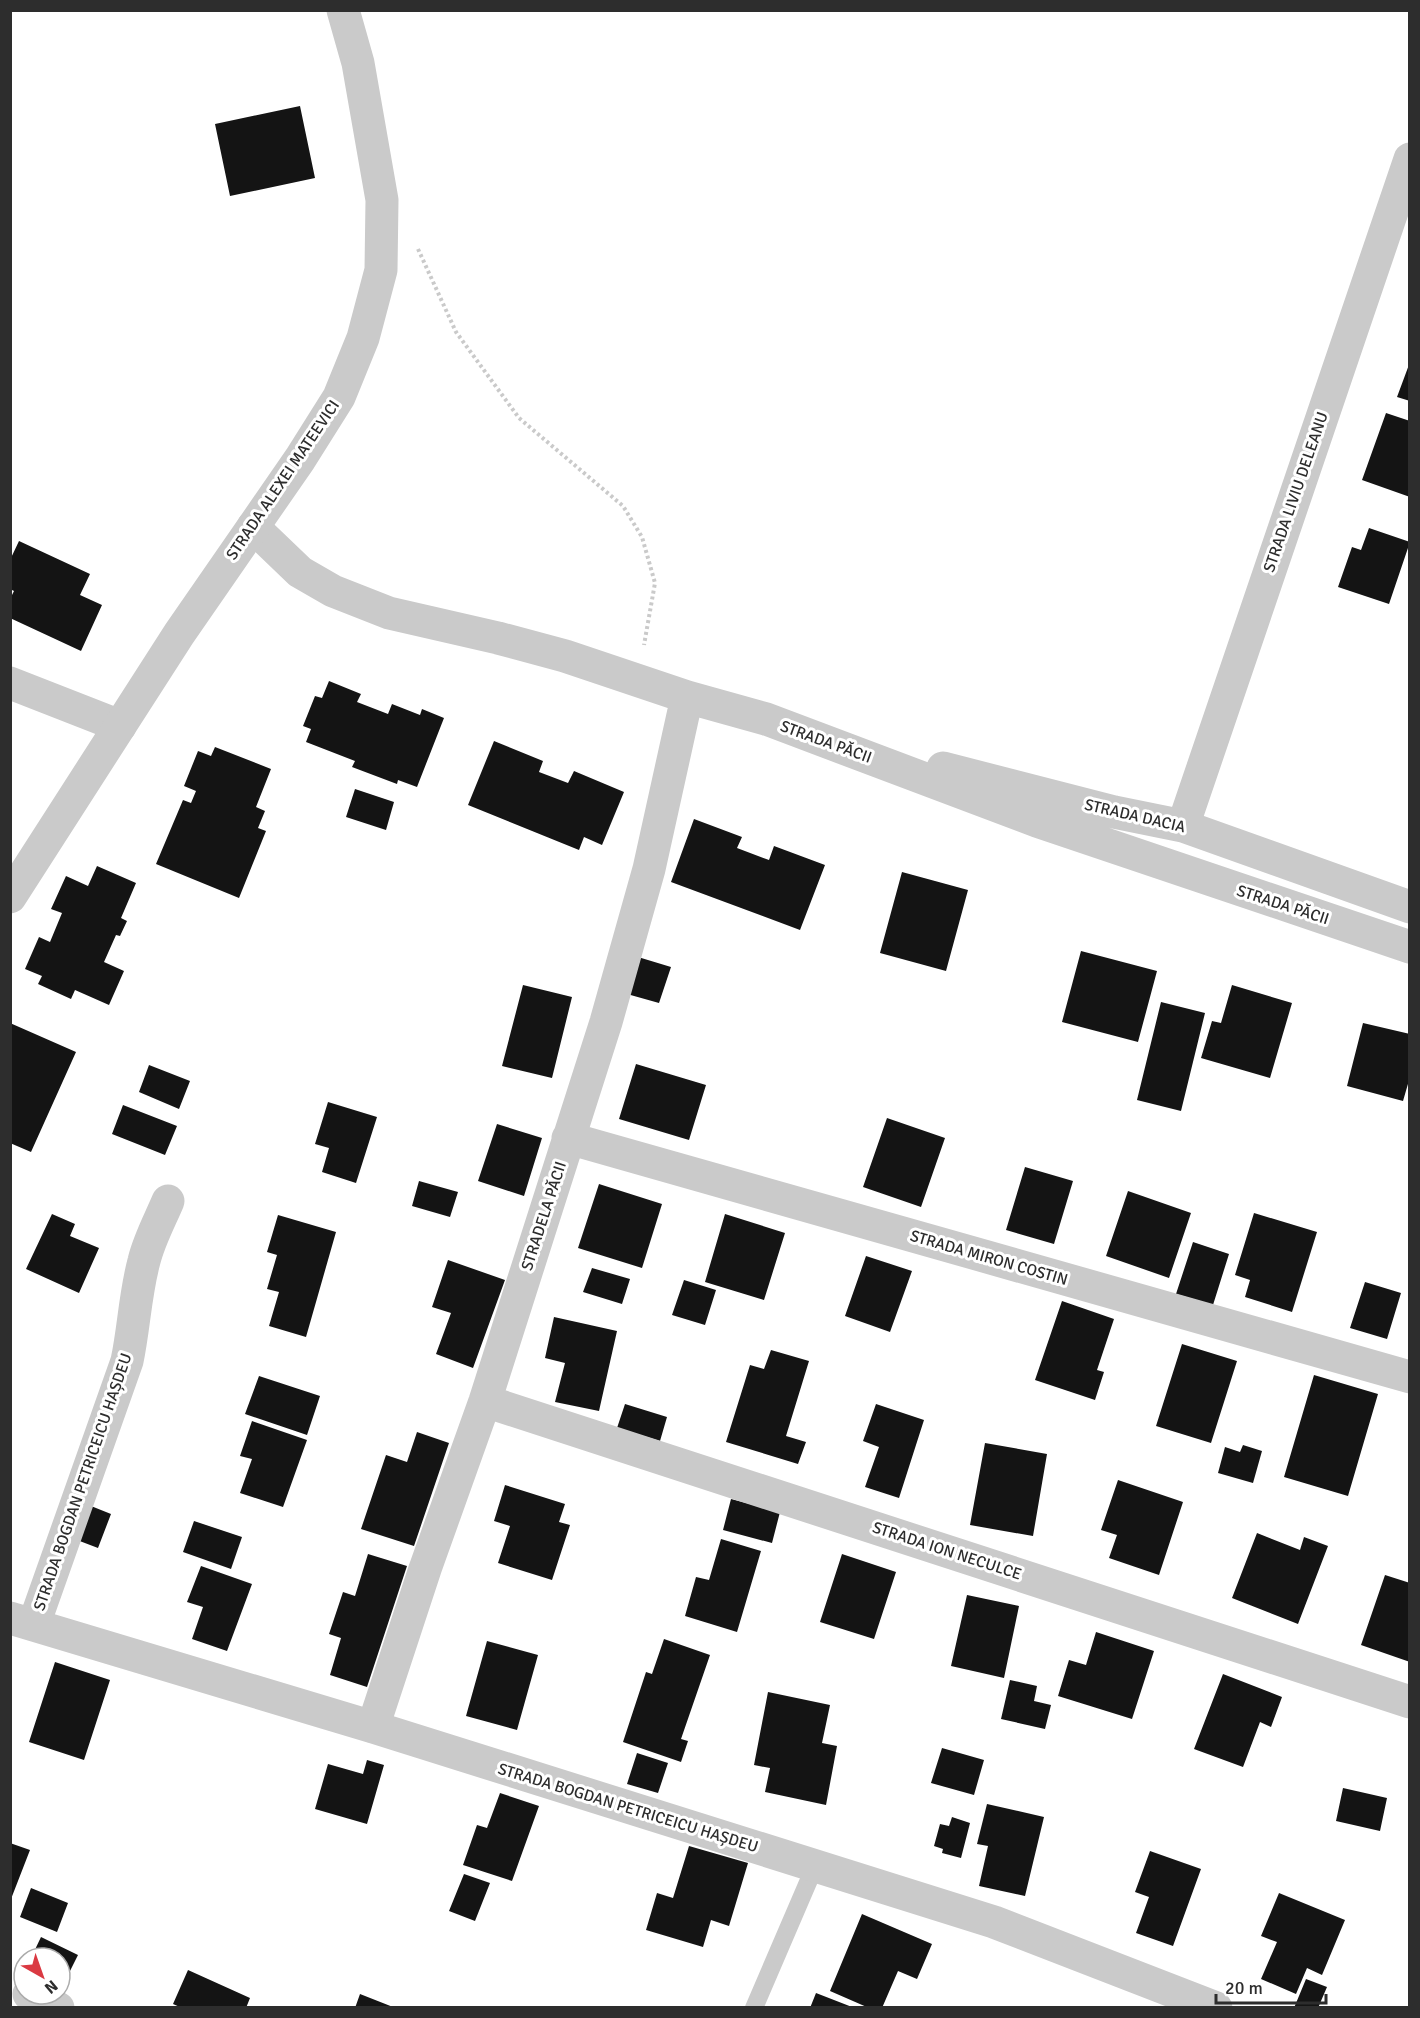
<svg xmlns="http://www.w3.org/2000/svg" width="1420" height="2018" viewBox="0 0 1420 2018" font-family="Signika,sans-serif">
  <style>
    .building { fill: #141414 }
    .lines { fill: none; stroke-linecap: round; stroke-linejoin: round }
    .path { stroke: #cacaca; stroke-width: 4; stroke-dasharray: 3 3; stroke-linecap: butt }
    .service { stroke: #cacaca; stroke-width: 18 }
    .minor { stroke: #cacaca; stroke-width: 33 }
    .tertiary { stroke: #cacaca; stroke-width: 33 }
    .labels { text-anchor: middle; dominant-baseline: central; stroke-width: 6; stroke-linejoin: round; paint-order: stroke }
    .street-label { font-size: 16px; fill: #2d2d2d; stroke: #fff }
  </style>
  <rect width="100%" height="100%" fill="#fff"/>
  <path class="building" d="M 300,106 L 315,178 L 230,196 L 215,124 Z
    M 1410,362 L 1410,401 L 1397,397 Z
    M 1386,413 L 1410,421 L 1410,497 L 1362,480 Z
    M 1369,528 L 1410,542 L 1389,604 L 1338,587 L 1352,547 L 1361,550 Z
    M 19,541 L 90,574 L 80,595 L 102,605 L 81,651 L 10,618 L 10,599 L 14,591 L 10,589 L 10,560 Z
    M 329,681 L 361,694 L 357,702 L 388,714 L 392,704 L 420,715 L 422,709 L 444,718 L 417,787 L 398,780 L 397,784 L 352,767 L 355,761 L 306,742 L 311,729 L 303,726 L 315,696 L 322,698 Z
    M 494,741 L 543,761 L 539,772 L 568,783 L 574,771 L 624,792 L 602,845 L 584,837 L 579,850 L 468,805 Z
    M 215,747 L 271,769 L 256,807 L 265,811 L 258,828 L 266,831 L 239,898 L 156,864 L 183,800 L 191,803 L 196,791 L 184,786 L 198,751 L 211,756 Z
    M 355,789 L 394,802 L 386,830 L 346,817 Z
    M 694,819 L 742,837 L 737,848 L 769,860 L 774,846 L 825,865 L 800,930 L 671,882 Z
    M 97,866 L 136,883 L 121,918 L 127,921 L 120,936 L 116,935 L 104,962 L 124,971 L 109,1005 L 75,990 L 71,999 L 38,984 L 42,976 L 25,969 L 39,937 L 50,942 L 62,913 L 51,909 L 66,876 L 88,886 Z
    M 902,872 L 968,890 L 946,971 L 880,953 Z
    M 1081,951 L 1157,971 L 1138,1042 L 1062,1022 Z
    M 638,957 L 671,967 L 659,1003 L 627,994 Z
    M 523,985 L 572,997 L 552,1078 L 502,1066 Z
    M 1232,985 L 1292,1003 L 1270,1078 L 1201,1058 L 1212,1021 L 1221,1023 Z
    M 1161,1002 L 1205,1013 L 1181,1111 L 1137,1100 Z
    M 10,1023 L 76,1052 L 31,1152 L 10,1143 Z
    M 1363,1023 L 1410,1034 L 1410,1077 L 1403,1101 L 1347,1086 Z
    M 636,1064 L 706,1085 L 689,1140 L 619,1119 Z
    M 149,1065 L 190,1081 L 179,1109 L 139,1092 Z
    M 328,1102 L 377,1117 L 356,1183 L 322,1172 L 329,1148 L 315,1144 Z
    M 123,1105 L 177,1126 L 165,1155 L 112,1134 Z
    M 887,1118 L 945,1138 L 921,1207 L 863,1187 Z
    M 497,1124 L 542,1138 L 524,1196 L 478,1181 Z
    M 1025,1167 L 1073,1181 L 1054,1244 L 1006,1230 Z
    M 419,1181 L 458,1192 L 450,1217 L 412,1206 Z
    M 599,1184 L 662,1204 L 642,1268 L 578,1248 Z
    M 1128,1191 L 1191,1213 L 1169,1278 L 1106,1256 Z
    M 1254,1213 L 1317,1232 L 1292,1312 L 1245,1297 L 1250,1280 L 1235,1275 Z
    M 52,1214 L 75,1224 L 70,1236 L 99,1248 L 79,1293 L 26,1269 Z
    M 725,1214 L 785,1233 L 764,1300 L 705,1282 Z
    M 278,1215 L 336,1232 L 306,1337 L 269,1326 L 279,1292 L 267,1289 L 277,1255 L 267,1252 Z
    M 1193,1242 L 1229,1254 L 1213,1305 L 1176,1294 Z
    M 866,1256 L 912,1271 L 890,1332 L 845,1316 Z
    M 448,1260 L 505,1280 L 473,1368 L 436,1354 L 451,1313 L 432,1307 Z
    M 592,1268 L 630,1279 L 622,1304 L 583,1292 Z
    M 684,1280 L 716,1290 L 705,1325 L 672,1315 Z
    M 1365,1282 L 1401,1293 L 1387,1339 L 1350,1328 Z
    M 1062,1301 L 1114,1319 L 1097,1370 L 1104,1372 L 1095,1400 L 1035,1380 Z
    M 554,1317 L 617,1331 L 599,1411 L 555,1402 L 565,1363 L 545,1358 Z
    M 1182,1344 L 1237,1361 L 1211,1443 L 1156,1426 Z
    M 771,1350 L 809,1361 L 786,1436 L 806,1442 L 798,1464 L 726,1442 L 750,1365 L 764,1369 Z
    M 1314,1375 L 1378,1394 L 1348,1496 L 1284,1477 Z
    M 259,1376 L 320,1396 L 307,1435 L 245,1414 Z
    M 625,1404 L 667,1417 L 660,1441 L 617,1428 Z
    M 876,1404 L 924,1420 L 899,1498 L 865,1487 L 879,1447 L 863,1441 Z
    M 252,1421 L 307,1440 L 283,1507 L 240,1493 L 252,1459 L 240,1456 Z
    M 417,1432 L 449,1443 L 414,1546 L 361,1529 L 386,1455 L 407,1462 Z
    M 985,1443 L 1047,1454 L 1033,1536 L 970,1525 Z
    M 1243,1445 L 1262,1451 L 1253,1483 L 1218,1473 L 1225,1447 L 1240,1452 Z
    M 1118,1480 L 1183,1502 L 1159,1575 L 1109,1558 L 1117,1535 L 1101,1530 Z
    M 505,1485 L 565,1504 L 559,1522 L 570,1525 L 552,1580 L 498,1563 L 510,1526 L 494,1521 Z
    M 731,1499 L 780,1512 L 772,1543 L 723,1530 Z
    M 91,1506 L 111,1514 L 98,1548 L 77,1540 Z
    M 194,1521 L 242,1537 L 231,1569 L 183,1552 Z
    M 1257,1533 L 1300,1550 L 1304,1537 L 1328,1546 L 1298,1624 L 1232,1598 Z
    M 721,1539 L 761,1551 L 737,1632 L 685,1616 L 696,1577 L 709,1580 Z
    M 368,1554 L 407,1566 L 367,1687 L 330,1675 L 341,1638 L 329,1634 L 343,1592 L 355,1596 Z
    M 842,1554 L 896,1572 L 874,1639 L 820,1622 Z
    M 201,1566 L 252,1584 L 227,1651 L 192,1639 L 203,1607 L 187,1602 Z
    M 1385,1575 L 1410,1583 L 1410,1662 L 1361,1645 Z
    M 967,1595 L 1019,1606 L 1004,1678 L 951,1666 Z
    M 1096,1632 L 1154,1651 L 1132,1719 L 1058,1696 L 1069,1660 L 1086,1665 Z
    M 664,1639 L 710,1655 L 681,1739 L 688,1741 L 681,1762 L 623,1742 L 646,1672 L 652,1674 Z
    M 487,1641 L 538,1655 L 517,1730 L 466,1716 Z
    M 55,1662 L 110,1680 L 84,1760 L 29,1742 Z
    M 1223,1674 L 1282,1697 L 1271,1727 L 1260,1722 L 1243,1767 L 1194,1749 Z
    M 1010,1680 L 1037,1686 L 1034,1701 L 1051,1705 L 1045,1729 L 1001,1719 Z
    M 768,1692 L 830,1705 L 822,1743 L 837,1746 L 826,1805 L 765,1792 L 770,1768 L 754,1765 Z
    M 942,1748 L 984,1760 L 974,1795 L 931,1783 Z
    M 637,1753 L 668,1763 L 658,1793 L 627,1784 Z
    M 367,1760 L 384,1765 L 367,1824 L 315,1809 L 328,1764 L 363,1774 Z
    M 1343,1788 L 1387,1798 L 1380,1831 L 1336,1821 Z
    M 500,1793 L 539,1806 L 512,1881 L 463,1865 L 477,1825 L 487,1828 Z
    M 987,1804 L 1044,1817 L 1025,1896 L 979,1886 L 988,1846 L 977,1844 Z
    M 952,1817 L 970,1823 L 961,1858 L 942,1853 L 943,1849 L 934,1846 L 940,1824 L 949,1826 Z
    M 10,1843 L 30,1850 L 11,1899 L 10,1899 Z
    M 689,1846 L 748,1863 L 729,1926 L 711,1920 L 703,1947 L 646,1930 L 657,1893 L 673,1898 Z
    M 1150,1851 L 1201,1869 L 1173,1946 L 1136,1933 L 1149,1897 L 1135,1892 Z
    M 464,1874 L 490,1883 L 475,1921 L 449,1911 Z
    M 31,1888 L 68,1903 L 57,1932 L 20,1917 Z
    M 1279,1893 L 1345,1920 L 1322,1975 L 1307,1968 L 1296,1994 L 1261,1979 L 1277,1942 L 1261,1936 Z
    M 862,1914 L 932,1944 L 917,1979 L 898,1971 L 882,2008 L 869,2008 L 830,1991 Z
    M 41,1937 L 78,1955 L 62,1987 L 60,1986 L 60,1958 L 31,1958 Z
    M 188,1970 L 250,1998 L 246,2008 L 182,2008 L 173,2004 Z
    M 1306,1979 L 1327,1987 L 1318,2008 L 1294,2008 Z
    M 816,1993 L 852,2007 L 852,2008 L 810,2008 Z
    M 360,1994 L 393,2007 L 393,2008 L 355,2008 Z"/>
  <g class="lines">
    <path class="path" d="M 418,249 L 456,332 L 519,418 L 623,506 L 642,537 L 655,583 L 644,645"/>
    <path class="service" d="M 754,2008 L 815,1866"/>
    <path class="minor" d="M 253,527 L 300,572 L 333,591 L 389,613 L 498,638 L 565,656 L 687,697 L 766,719 L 1037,821 L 1410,947
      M 10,683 L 120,726
      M 943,768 L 1114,812 L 1183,826 L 1410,907
      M 1183,826 L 1410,159
      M 568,1138 L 1410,1377
      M 485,1401 L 1410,1702
      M 10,1618 L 373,1727 L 994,1922 L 1216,2008
      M 34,1624 L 127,1361 C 134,1328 135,1294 144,1261 C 149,1240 160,1220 168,1201
      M 373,1727 L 425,1569 L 485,1401 L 606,1022 L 649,869 L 687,697"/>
    <path class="tertiary" d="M 10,897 L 179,634 L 300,459 L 339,397 L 363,338 L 381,270 L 382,200 L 358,63 L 343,10
      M 29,1994 L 58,2008"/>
  </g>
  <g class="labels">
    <g class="street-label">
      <text transform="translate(283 480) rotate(-56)">STRADA ALEXEI MATEEVICI</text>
      <text transform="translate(1296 492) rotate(-71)">STRADA LIVIU DELEANU</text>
      <text transform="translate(826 742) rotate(20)">STRADA PĂCII</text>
      <text transform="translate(1135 816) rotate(13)">STRADA DACIA</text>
      <text transform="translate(1283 905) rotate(18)">STRADA PĂCII</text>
      <text transform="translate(544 1216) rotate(-72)">STRADELA PĂCII</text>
      <text transform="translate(989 1258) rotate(16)">STRADA MIRON COSTIN</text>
      <text transform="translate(83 1482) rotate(-71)">STRADA BOGDAN PETRICEICU HAȘDEU</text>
      <text transform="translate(947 1551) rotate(18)">STRADA ION NECULCE</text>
      <text transform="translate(628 1808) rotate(17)">STRADA BOGDAN PETRICEICU HAȘDEU</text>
    </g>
  </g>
  <rect width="1420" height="2018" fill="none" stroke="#2d2d2d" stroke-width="24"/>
  <g transform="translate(42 1976) rotate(140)"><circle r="28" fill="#ffffff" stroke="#ababab" stroke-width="1.5"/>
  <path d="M0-4.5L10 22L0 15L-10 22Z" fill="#da3942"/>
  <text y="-9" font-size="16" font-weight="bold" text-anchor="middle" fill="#2d2d2d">N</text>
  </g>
  <path d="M1216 1994v9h110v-9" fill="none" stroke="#2d2d2d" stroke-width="3"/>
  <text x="1225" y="1994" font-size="18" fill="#2d2d2d" stroke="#ffffff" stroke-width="4.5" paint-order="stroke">20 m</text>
</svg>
